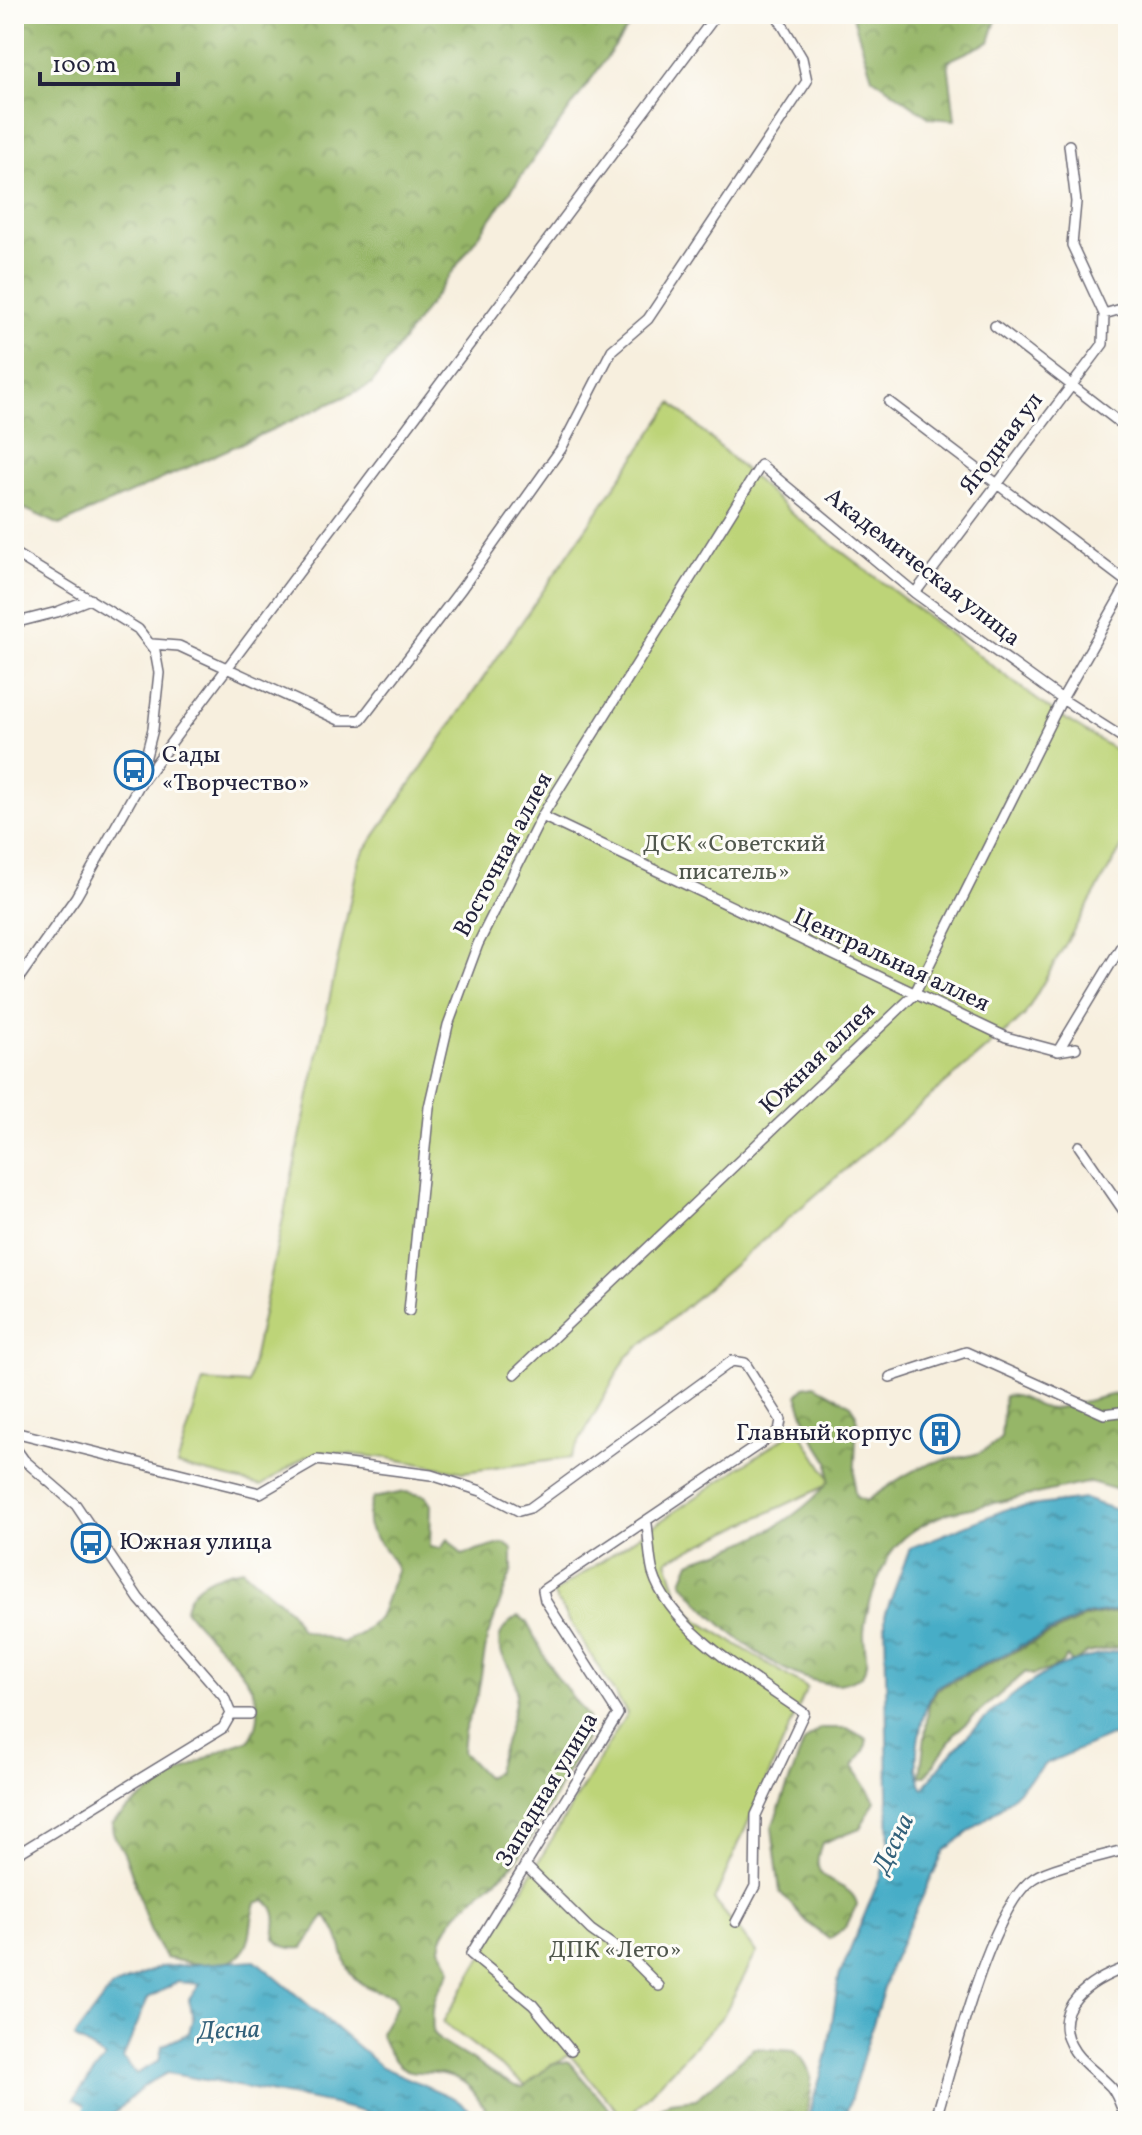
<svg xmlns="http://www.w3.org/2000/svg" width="1142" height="2135" viewBox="0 0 1142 2135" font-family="Vollkorn,serif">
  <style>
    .green { fill: #bdd478; stroke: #707b5a; stroke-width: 2 }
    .forest { fill: url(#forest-crowns); stroke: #5c6c52; stroke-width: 2 }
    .water { fill: url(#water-ripples); stroke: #346881; stroke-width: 2; fill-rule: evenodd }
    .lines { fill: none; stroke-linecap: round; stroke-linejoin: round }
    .river { stroke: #47adc7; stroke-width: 16 }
    .minor-casing { stroke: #6d6a74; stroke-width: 12 }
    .minor { stroke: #fff; stroke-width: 9 }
    .labels { text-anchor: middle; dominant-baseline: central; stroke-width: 6; stroke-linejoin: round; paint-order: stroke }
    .street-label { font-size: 24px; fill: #22223b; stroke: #fdfcf7 }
    .poi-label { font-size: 24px; fill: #22223b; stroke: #fdfcf7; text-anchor: start }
    .park-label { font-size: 24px; fill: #50574d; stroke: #fdfcf7 }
    .water-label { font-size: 26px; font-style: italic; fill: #33617a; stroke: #fdfcf7 }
  </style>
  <defs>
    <pattern id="forest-crowns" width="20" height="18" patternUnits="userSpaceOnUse" patternTransform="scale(2)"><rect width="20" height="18" fill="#96b668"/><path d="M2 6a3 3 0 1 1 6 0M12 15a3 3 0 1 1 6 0" fill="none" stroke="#7a9457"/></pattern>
    <pattern id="water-ripples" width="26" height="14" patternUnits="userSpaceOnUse" patternTransform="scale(2)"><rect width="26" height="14" fill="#47adc7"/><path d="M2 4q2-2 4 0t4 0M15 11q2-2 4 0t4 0" fill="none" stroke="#3b8ca3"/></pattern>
  </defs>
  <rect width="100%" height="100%" fill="#fdfcf7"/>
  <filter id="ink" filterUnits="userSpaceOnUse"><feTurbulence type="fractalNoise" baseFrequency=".0125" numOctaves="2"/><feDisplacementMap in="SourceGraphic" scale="16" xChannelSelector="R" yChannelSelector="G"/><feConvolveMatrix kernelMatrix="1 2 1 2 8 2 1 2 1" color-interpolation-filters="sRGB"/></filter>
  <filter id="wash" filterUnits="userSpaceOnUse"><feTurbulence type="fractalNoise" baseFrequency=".006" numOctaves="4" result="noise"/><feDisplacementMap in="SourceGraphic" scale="32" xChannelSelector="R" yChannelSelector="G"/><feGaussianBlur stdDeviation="1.8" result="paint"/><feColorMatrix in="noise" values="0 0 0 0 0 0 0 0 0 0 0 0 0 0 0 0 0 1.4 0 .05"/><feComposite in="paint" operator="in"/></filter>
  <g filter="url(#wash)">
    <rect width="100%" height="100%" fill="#f7efde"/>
    <path class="green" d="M 672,403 L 796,517 L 1048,708 L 1128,758 L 1128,836 L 1024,1016 L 626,1358 L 570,1458 L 463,1472 L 388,1458 L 325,1452 L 305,1457 L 261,1486 L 177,1465 L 203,1381 L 248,1384 L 359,859 Z
      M 798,1428 L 832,1483 L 667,1560 L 677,1592 L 697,1620 L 807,1688 L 714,1900 L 757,1952 L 723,2016 L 625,2120 L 569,2054 L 525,2085 L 443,2022 L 627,1713 L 553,1594 Z"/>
    <path class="forest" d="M 14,14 L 638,14 L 371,385 L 60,525 L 14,504 Z
      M 852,14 L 998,14 L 989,42 L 948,61 L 955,120 L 930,118 L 872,77 Z
      M 815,1385 L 851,1405 L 857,1414 L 854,1487 L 856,1497 L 866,1501 C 887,1488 907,1471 932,1463 C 961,1454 975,1462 1001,1438 L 1004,1396 C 1022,1392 1033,1409 1052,1409 L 1128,1391 L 1128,1493 L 1091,1482 L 948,1513 C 930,1520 908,1531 895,1547 C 882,1564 864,1613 864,1634 C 864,1650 870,1661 862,1676 C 852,1680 843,1685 832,1684 C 779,1679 712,1623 682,1581 L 690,1562 C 703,1555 717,1554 731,1548 C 767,1534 805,1512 829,1481 L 828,1461 L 811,1434 L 797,1395 L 804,1387 Z
      M 405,1492 L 425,1496 L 431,1505 L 430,1547 L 441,1548 L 448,1539 L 462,1555 L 504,1543 L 512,1549 L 512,1570 L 487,1638 L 478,1694 L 464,1732 L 462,1752 L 486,1777 L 496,1772 C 501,1747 515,1718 516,1693 C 518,1663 476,1644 518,1616 L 526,1621 L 551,1668 L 588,1718 L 586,1739 C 560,1779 543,1829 511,1866 C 489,1890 445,1911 440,1948 C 458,1975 449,1969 437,1993 C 432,2005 432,2020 433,2033 L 440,2041 L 515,2086 L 523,2087 L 552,2064 L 568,2061 L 619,2121 L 494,2121 C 483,2109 477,2091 463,2082 C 421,2058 404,2095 380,2033 L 397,2004 L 393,1995 C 328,1982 356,1951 325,1915 L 303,1948 C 291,1949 283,1948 274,1938 C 276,1922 279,1911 265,1900 L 256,1903 C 251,1916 252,1929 248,1942 C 238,1974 191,1964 166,1958 C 142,1925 140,1889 124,1853 C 119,1842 112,1837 112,1824 C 135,1798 215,1748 249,1741 C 284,1689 210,1646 185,1609 C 189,1583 218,1574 242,1569 L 290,1611 L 301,1630 L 343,1643 L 362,1633 L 379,1618 L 397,1570 C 385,1538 356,1537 373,1498 Z
      M 1128,1610 L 1128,1640 L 1124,1646 L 1087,1653 L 1073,1663 L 1067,1657 C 1059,1670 1045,1670 1032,1675 L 1026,1672 L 956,1732 L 926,1776 L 920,1776 L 929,1704 L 937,1689 L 1086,1617 Z
      M 820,1728 L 847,1728 L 867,1739 L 865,1749 L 853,1766 L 875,1801 L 860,1828 L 822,1843 C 803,1890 850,1876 857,1904 L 846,1927 L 829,1939 L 808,1923 L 780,1892 L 772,1827 L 804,1742 Z
      M 754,2048 L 794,2051 C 818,2069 812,2095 804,2121 L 642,2121 L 670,2102 L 696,2099 Z"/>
    <path class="water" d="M 1084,1499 L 1128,1514 L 1128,1609 L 1085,1615 L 936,1687 C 921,1711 909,1765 923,1789 C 953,1747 994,1705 1039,1677 C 1063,1662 1100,1654 1128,1649 L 1128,1737 L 1110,1736 L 1045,1764 L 1004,1805 L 944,1851 L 891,1964 L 844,2121 L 807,2121 L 827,2055 L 839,1977 L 889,1855 L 885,1615 L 910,1548 L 1007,1509 Z
      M 255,1960 L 382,2067 L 454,2098 L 485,2121 L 397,2121 L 333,2104 L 167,2073 L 145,2085 L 109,2118 L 74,2099 L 105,2058 L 74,2037 L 111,1988 L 160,1967 ZM 178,1982 L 200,1984 L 188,2001 L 193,2017 L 189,2033 L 162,2046 L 159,2061 L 136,2074 L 123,2058 L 148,1998 Z"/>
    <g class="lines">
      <path class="river" d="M 89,2121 L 93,2107 L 111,2098"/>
    </g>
  </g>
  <g filter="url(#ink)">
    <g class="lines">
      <g class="minor-casing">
        <path id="minor" d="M 1069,145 L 1076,202 L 1072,245 L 1104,314 L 1128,307
          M 995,326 L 1128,429
          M 889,402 L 1128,583
          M 14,553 L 138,629 L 155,651 L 159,673 L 153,729 L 138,787 L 76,897 L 14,985
          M 915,593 L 1103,344 L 1104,314
          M 14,623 L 57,612 L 90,599
          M 152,644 L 179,646 L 339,720 L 361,720 L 462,588 L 561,449 L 612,350 L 648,319 L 807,81 L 802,58 L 776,14
          M 138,787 L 717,14
          M 542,816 L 1006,1037 L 1058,1051 L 1076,1048
          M 1058,1051 L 1128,935
          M 1079,1146 L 1128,1217
          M 409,1311 L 429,1107 L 448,1025 L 478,944 L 542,816 L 761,465 L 915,593 L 1062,699 L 1128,741
          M 515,1374 L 914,995 L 1062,699 L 1128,583
          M 890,1377 L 966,1352 L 1104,1414 L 1128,1411
          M 14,1432 L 260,1493 L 317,1460 L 431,1475 L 481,1491 L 519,1511 L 530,1508 L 732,1361 L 745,1363 L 781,1420 L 779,1431 L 543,1590 L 545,1600 L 618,1714 L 471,1954 L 533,2005 L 571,2051
          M 14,1446 L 24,1460 L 76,1505 L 139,1599 L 224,1697 L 231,1714 L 223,1728 L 14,1856
          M 647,1524 C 649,1539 649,1558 653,1573 C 671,1632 756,1679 804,1713 L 756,1815 L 755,1886 L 736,1922
          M 231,1714 L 250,1714
          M 525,1865 L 591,1930 L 632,1959 L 659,1986
          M 935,2121 C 952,2067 990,1906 1034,1878 C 1052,1866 1104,1856 1128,1849
          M 1127,2121 C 1122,2110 1118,2095 1111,2087 C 1099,2074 1085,2066 1075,2052 C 1044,2008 1093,1979 1128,1967"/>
      </g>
      <use href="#minor" class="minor"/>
    </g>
  </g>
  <defs>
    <g id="bus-ring" transform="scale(2)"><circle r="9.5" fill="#fdfcf7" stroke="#1f6fb2" stroke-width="1.5"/><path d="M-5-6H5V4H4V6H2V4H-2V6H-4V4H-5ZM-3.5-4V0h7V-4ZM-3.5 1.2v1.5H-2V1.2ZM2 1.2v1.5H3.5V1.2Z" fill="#1f6fb2"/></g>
    <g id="building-ring" transform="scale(2)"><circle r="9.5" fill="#fdfcf7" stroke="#1f6fb2" stroke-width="1.5"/><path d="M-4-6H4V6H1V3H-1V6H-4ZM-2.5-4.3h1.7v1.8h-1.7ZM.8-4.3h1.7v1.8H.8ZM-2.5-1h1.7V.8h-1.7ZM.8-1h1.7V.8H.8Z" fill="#1f6fb2"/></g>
  </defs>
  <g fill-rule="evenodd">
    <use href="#bus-ring" x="134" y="770"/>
    <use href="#building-ring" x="940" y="1434"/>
    <use href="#bus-ring" x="91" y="1543"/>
  </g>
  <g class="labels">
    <g class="street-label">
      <text transform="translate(1002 444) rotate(-53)">Ягодная ул</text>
      <text transform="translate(922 568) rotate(38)">Академическая улица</text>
      <text transform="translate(504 855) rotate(-62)">Восточная аллея</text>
      <text transform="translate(891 961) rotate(25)">Центральная аллея</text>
      <text transform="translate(818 1059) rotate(-44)">Южная аллея</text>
      <text transform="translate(548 1790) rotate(-59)">Западная улица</text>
    </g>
    <g class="poi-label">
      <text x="162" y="756">Сады<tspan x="162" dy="28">«Творчество»</tspan></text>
      <text x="912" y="1434" text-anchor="end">Главный корпус</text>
      <text x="119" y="1543">Южная улица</text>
    </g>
    <g class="park-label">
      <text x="734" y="845">ДСК «Советский<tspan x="734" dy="28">писатель»</tspan></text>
      <text x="615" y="1951">ДПК «Лето»</text>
    </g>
    <g class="water-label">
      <text transform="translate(894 1844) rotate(-64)">Десна</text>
      <text transform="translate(229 2031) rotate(-2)">Десна</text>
    </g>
  </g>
  <rect width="1142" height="2135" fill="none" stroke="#fdfcf7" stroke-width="48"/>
  <path d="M40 72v12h138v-12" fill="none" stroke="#22223b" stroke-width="4"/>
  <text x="52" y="72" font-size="24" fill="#22223b" stroke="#fdfcf7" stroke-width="6" paint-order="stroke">100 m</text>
</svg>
